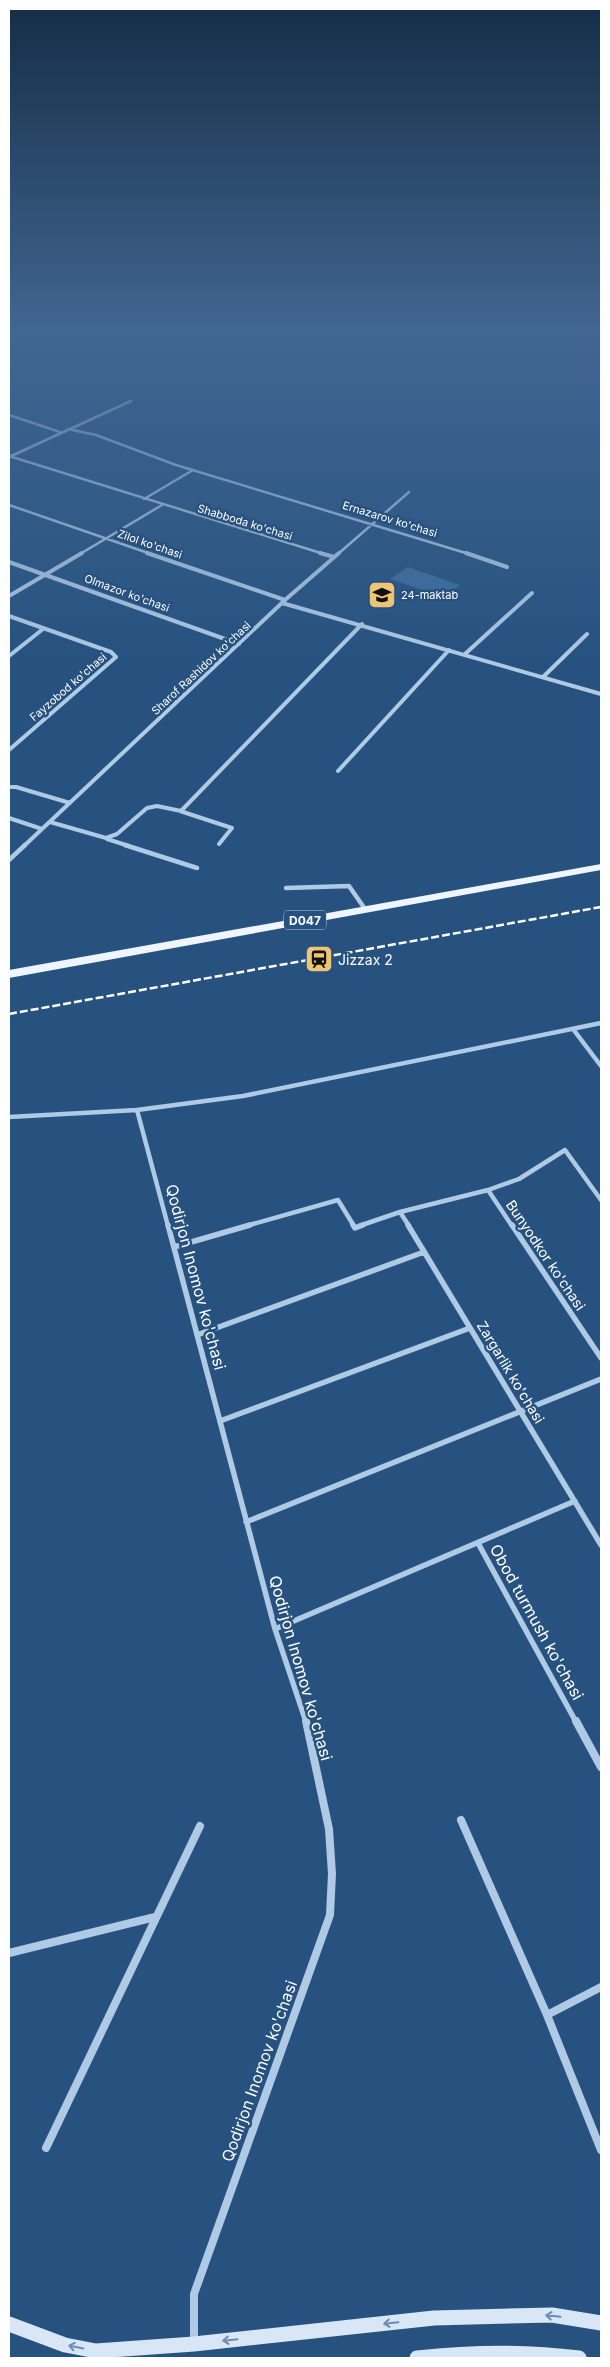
<svg xmlns="http://www.w3.org/2000/svg" width="610" height="2367" viewBox="0 0 610 2367" font-family="Inter,sans-serif">
  <style>
    .green { fill: #3c6c9d }
    .lines { fill: none; stroke-linecap: round; stroke-linejoin: round }
    .street-far4 { stroke: #afcae5; stroke-width: 2.5 }
    .street-far3 { stroke: #afcae5; stroke-width: 4 }
    .street-far2 { stroke: #afcae5; stroke-width: 4.5 }
    .street-far1 { stroke: #afcae5; stroke-width: 5.5 }
    .street { stroke: #afcae5; stroke-width: 8 }
    .secondary { stroke: #d8e6f5; stroke-width: 15 }
    .primary { fill: #eff5fd; fill-rule: evenodd }
    .rail { stroke: #fff; stroke-width: 2.5; stroke-dasharray: 8 3; stroke-linecap: butt }
    .oneway { stroke: #6e8daf }
    .labels { text-anchor: middle; dominant-baseline: central; stroke-width: 5; stroke-linejoin: round; paint-order: stroke }
    .far-street-label { font-size: 11px; fill: #fff; stroke: #275280 }
    .far-poi-label { font-size: 11px; fill: #fff; stroke: #275280; text-anchor: start }
    .shield { fill: #275280; stroke: #becbd9; stroke-width: 1 }
    .shield-label { font-size: 12px; font-weight: bold; fill: #fff }
    .poi-label { font-size: 14px; fill: #fff; stroke: #275280; text-anchor: start }
    .street-label { font-size: 14px; fill: #fff; stroke: #275280 }
    .near-street-label { font-size: 16px; fill: #fff; stroke: #275280 }
  </style>
  <rect width="100%" height="100%" fill="#275280"/>
  <path class="green" d="M 408,567 L 460,585 L 443,597 L 390,579 Z"/>
  <g class="lines">
    <path class="street-far4" d="M 593,329 L 601,333
      M 9,415 L 60,432
      M 68,429 L 96,435 L 176,465 L 469,554
      M 9,456 L 324,554
      M 9,457 L 131,401
      M 144,499 L 193,470
      M 9,505 L 151,554
      M 80,554 L 162,505
      M 338,554 L 409,492"/>
    <path class="street-far3" d="M 147,553 L 285,600
      M 320,553 L 334,557
      M 466,553 L 507,567
      M 9,562 L 239,644
      M 9,596 L 82,553
      M 282,603 L 601,694
      M 9,616 L 111,652 L 116,657 L 9,750
      M 465,654 L 532,593
      M 9,656 L 43,629
      M 543,677 L 587,634
      M 338,771 L 449,650
      M 9,787 L 16,787 L 70,803
      M 180,811 L 232,828 L 219,844
      M 9,818 L 42,829
      M 50,822 L 106,838 L 117,834 L 147,808 L 157,806 L 181,811 L 362,624
      M 107,839 L 129,846
      M 24,846 L 285,600 L 339,553"/>
    <path class="street-far2" d="M 125,845 L 197,868
      M 9,860 L 25,845
      M 286,888 L 349,886 L 365,909
      M 573,1029 L 601,1066
      M 137,1110 L 168,1226
      M 9,1117 L 137,1110 L 243,1096 L 601,1023
      M 488,1190 L 512,1226
      M 400,1212 L 409,1226
      M 246,1226 L 338,1200 L 354,1226
      M 359,1226 L 400,1212 L 488,1190 L 519,1179 L 565,1150 L 601,1200"/>
    <path class="street-far1" d="M 168,1225 L 275,1629 L 306,1722
      M 353,1225 L 355,1228 L 363,1225
      M 408,1225 L 601,1545
      M 512,1225 L 601,1358
      M 174,1247 L 250,1225
      M 197,1335 L 424,1252
      M 220,1421 L 470,1328
      M 246,1522 L 601,1379
      M 478,1543 L 576,1722
      M 275,1629 L 575,1501"/>
    <path class="street" d="M 576,1721 L 601,1767
      M 461,1820 L 547,2015 L 601,2150
      M 9,1953 L 155,1917
      M 547,2015 L 601,1987
      M 46,2148 L 200,1826
      M 194,2342 L 194,2294 L 330,1915 L 332,1874 L 329,1829 L 306,1721"/>
    <path class="secondary" d="M 9,2324 L 65,2345 L 96,2351 L 194,2344 L 434,2318 L 552,2315 L 601,2323
      M 417,2358 C 471,2352 525,2351 579,2358"/>
    <path class="primary" d="M 601,864 L 601,870 L 9,978 L 9,970 Z"/>
    <path class="rail" d="M 9,1014 L 601,907"/>
  </g>
  <defs><path id="oneway-shaft" d="M-6 0H5M1.5-3L5.5 0L1.5 3" fill="none" stroke-width="1.6" stroke-linecap="round" stroke-linejoin="round" transform="scale(1.25)"/></defs>
  <g class="oneway">
    <use href="#oneway-shaft" transform="translate(553 2316) rotate(-174)"/>
    <use href="#oneway-shaft" transform="translate(391 2323) rotate(174)"/>
    <use href="#oneway-shaft" transform="translate(230 2340) rotate(174)"/>
    <use href="#oneway-shaft" transform="translate(76 2347) rotate(-169)"/>
  </g>
  <linearGradient id="sky" x2="0" y2="1"><stop stop-color="#152d46"/><stop offset="0.5" stop-color="#416691"/><stop offset="1" stop-color="#416691" stop-opacity="0"/></linearGradient>
  <rect width="610" height="660" fill="url(#sky)"/>
  <defs>
    <g id="school-square" transform="scale(1.4375)"><rect x="-9" y="-9" width="18" height="18" rx="4" fill="#edc575" stroke="#275280"/><path d="M0-5L7-2L0 1L-7-2ZM-4 1L0 2.5L4 1V4Q0 6-4 4Z" fill="#111"/></g>
    <g id="station-square" transform="scale(1.4375)"><rect x="-9" y="-9" width="18" height="18" rx="4" fill="#edc575" stroke="#275280"/><path d="M-3-6H3Q5-6 5-4V2Q5 4 3 4L4.5 6H3L1.5 4h-3L-3 6H-4.5L-3 4Q-5 4-5 2V-4Q-5-6-3-6ZM-3.5-4v3h7v-3ZM-3.5 1v1.5H-2V1ZM2 1v1.5H3.5V1Z" fill="#111"/></g>
  </defs>
  <g fill-rule="evenodd">
    <use href="#school-square" x="382" y="595"/>
    <use href="#station-square" x="319" y="959"/>
  </g>
  <g class="labels">
    <g class="far-street-label">
      <text transform="translate(390 519) rotate(17)">Ernazarov ko'chasi</text>
      <text transform="translate(245 522) rotate(17)">Shabboda ko'chasi</text>
      <text transform="translate(150 544) rotate(19)">Zilol ko'chasi</text>
      <text transform="translate(127 593) rotate(20)">Olmazor ko'chasi</text>
      <text transform="translate(201 668) rotate(-43)">Sharof Rashidov ko'chasi</text>
      <text transform="translate(68 687) rotate(-41)">Fayzobod ko'chasi</text>
    </g>
    <g class="far-poi-label">
      <text x="401" y="595">24-maktab</text>
    </g>
    <rect class="shield" x="284" y="910.5" width="42" height="19" rx="4"/>
    <g class="shield-label">
      <text x="305" y="920">D047</text>
    </g>
    <g class="poi-label">
      <text x="338" y="959">Jizzax 2</text>
    </g>
    <g class="street-label">
      <text transform="translate(546 1255) rotate(56)">Bunyodkor ko'chasi</text>
      <text transform="translate(511 1372) rotate(59)">Zargarlik ko'chasi</text>
    </g>
    <g class="near-street-label">
      <text transform="translate(196 1277) rotate(75)">Qodirjon Inomov ko'chasi</text>
      <text transform="translate(537 1622) rotate(61)">Obod turmush ko'chasi</text>
      <text transform="translate(301 1668) rotate(74)">Qodirjon Inomov ko'chasi</text>
      <text transform="translate(259 2071) rotate(-70)">Qodirjon Inomov ko'chasi</text>
    </g>
  </g>
  <rect width="610" height="2367" fill="none" stroke="#ffffff" stroke-width="20"/>
</svg>
